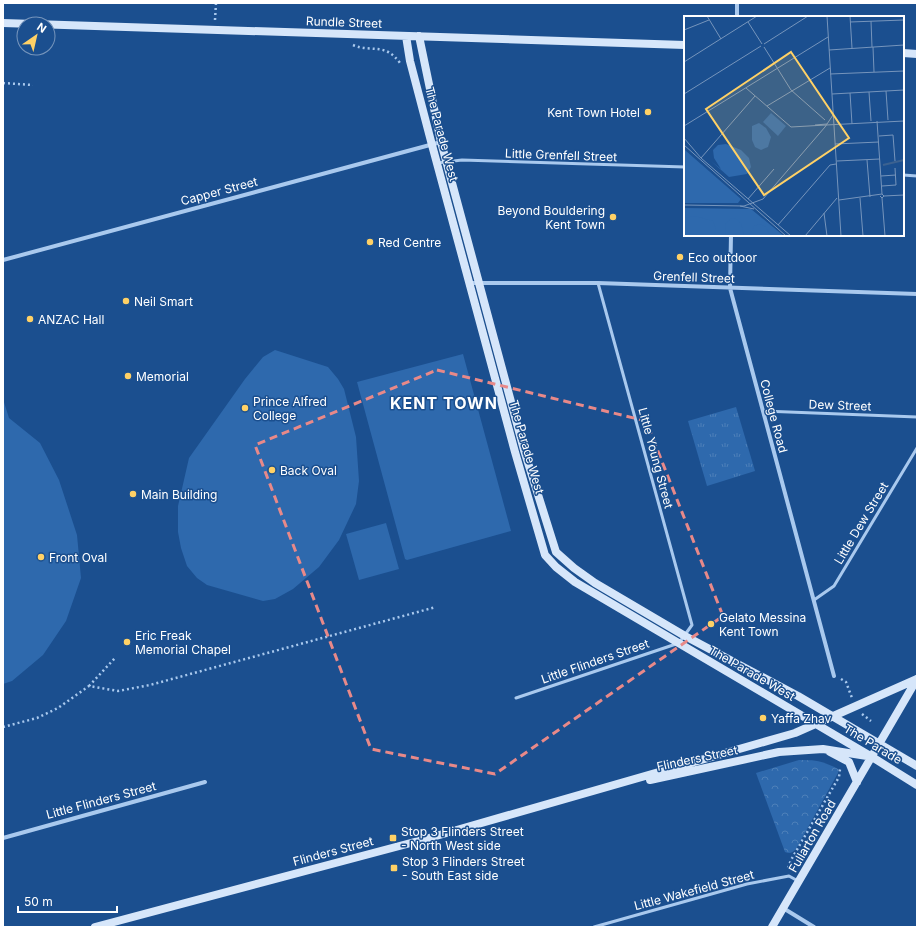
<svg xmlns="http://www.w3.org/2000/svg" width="920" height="930" viewBox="0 0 920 930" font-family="Inter,sans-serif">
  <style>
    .grass { fill: url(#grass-tufts) }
    .park { fill: url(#park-crowns) }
    .pitch { fill: #2e69ad }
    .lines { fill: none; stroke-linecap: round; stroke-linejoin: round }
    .path { stroke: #a9c9ee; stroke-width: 2.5; stroke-dasharray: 2 3; stroke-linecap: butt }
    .lane { stroke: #a9c9ee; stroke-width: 3 }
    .street { stroke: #a9c9ee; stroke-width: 4 }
    .secondary { stroke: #d6e6fa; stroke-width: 8 }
    .marked { fill: none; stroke: #e88989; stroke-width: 3; stroke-dasharray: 8 5; stroke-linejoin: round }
    .poi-dot { fill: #ffd166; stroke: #1b4f8f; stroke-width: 1.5 }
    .labels { text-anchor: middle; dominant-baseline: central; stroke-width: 3; stroke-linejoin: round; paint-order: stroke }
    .street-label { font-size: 12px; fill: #fff; stroke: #1b4f8f }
    .poi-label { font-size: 12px; fill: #fff; stroke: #1b4f8f; text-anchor: start }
    .district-label { font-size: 16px; font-weight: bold; letter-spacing: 1px; fill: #fff; stroke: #1b4f8f }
    .inset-river { fill: none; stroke: #3c6290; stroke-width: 2 }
    .inset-road { fill: none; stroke: #7695bc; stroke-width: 1 }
    .view { fill: #ffd166; fill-opacity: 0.15; stroke: #ffd166; stroke-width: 2 }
    .inset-edge { fill: none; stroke: #fff; stroke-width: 2 }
  </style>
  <defs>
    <pattern id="grass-tufts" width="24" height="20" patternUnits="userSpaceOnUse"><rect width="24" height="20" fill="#2e69ad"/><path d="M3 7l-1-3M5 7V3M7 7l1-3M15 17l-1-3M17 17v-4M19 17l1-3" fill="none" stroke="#4d80b9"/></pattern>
    <pattern id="park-crowns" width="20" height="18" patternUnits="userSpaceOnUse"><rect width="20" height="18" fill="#2e69ad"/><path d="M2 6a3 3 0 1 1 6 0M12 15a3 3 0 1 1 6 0" fill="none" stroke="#4d80b9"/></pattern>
  </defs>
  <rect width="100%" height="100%" fill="#1b4f8f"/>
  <path class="grass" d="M 736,407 L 755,471 L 707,486 L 688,421 Z"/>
  <path class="park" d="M 799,760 C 818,760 822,761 838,769 L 838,773 L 796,849 C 792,853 790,854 785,852 L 756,773 Z"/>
  <path class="pitch" d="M 275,350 L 328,367 L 338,379 L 344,389 L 356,437 L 359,481 L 356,504 L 339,540 L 319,567 L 293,589 L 275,599 L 263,601 L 207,585 L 197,578 L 187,566 L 181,548 L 178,532 L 178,506 L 189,458 L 245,379 L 263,357 Z
    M 463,354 L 511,531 L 407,560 L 405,559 L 357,382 Z
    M 3,399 L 9,418 L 40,443 L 59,480 L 77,535 L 81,578 L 66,621 L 43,655 L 12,681 L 3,684 Z
    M 386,523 L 399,569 L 359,580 L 346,534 Z"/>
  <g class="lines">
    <path class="path" d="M 215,20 L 216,3
      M 353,45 C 372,53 385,42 400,63
      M 3,83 L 33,85
      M 841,679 L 846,682 L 852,698
      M 89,686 L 115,658
      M 862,714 L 871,721
      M 3,727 L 37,718 L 58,708 L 89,686 L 118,691 L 150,685 L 436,607
      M 788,868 L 791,860 L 839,777 L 840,769"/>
    <path class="lane" d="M 437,163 L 462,160 L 685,167
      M 903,175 L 917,176
      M 763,411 L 917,417
      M 814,600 L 834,586 L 917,448
      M 516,698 L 679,643 L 692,625 L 598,283
      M 594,927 L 747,884 L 789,876 L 798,881"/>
    <path class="street" d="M 737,17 L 737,3
      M 731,235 L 730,288 L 834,676
      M 3,260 L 441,142
      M 470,283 L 598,283 L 917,294
      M 3,838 L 205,782
      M 783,908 L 814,927"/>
    <path class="secondary" d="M 3,23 L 685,45
      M 406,36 L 410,61 L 432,145 L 515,452 L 545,555 L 556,567 L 575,582 L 872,757 L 917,785
      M 419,36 L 441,142 L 524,450 L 556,552 L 574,568 L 595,583 L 685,636 L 798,696 L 917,766
      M 903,53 L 917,54
      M 830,752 L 849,762 L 857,782
      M 650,780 L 779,752 L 823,749 L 867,756
      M 95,927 L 422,840 L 795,733 L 917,679
      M 772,927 L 917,679"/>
  </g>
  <path class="marked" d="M 437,370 L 646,421 L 723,616 L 495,774 L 371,749 L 255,445 Z"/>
  <g class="poi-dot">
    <circle cx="648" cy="112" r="4"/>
    <circle cx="613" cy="217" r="4"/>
    <circle cx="370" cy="242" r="4"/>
    <circle cx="680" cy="257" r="4"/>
    <circle cx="126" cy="301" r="4"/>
    <circle cx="30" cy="319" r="4"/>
    <circle cx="128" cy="376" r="4"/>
    <circle cx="245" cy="408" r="4"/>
    <circle cx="272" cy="470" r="4"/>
    <circle cx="133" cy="494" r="4"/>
    <circle cx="41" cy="557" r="4"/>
    <circle cx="711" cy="624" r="4"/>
    <circle cx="127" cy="642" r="4"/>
    <circle cx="763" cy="718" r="4"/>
    <rect x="389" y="834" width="8" height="8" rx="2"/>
    <rect x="390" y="864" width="8" height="8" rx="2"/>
  </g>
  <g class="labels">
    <g class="street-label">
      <text transform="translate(344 22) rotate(2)">Rundle Street</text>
      <text transform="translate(442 134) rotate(75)">The Parade West</text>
      <text transform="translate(561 155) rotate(2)">Little Grenfell Street</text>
      <text transform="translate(219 191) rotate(-15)">Capper Street</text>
      <text transform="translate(694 277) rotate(2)">Grenfell Street</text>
      <text transform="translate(840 405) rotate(2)">Dew Street</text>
      <text transform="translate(774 416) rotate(75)">College Road</text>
      <text transform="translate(527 447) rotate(74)">The Parade West</text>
      <text transform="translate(656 458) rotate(75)">Little Young Street</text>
      <text transform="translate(861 523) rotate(-59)">Little Dew Street</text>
      <text transform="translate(595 661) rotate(-19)">Little Flinders Street</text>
      <text transform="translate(752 673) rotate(30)">The Parade West</text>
      <text transform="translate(873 744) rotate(31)">The Parade</text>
      <text transform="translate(697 758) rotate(-12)">Flinders Street</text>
      <text transform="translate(101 800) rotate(-15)">Little Flinders Street</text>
      <text transform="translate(812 836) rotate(-60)">Fullarton Road</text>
      <text transform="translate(333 851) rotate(-15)">Flinders Street</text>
      <text transform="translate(694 890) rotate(-15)">Little Wakefield Street</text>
    </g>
    <g class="poi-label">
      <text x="640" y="112" text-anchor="end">Kent Town Hotel</text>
      <text x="605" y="210" text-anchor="end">Beyond Bouldering<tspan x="605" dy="14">Kent Town</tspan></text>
      <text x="378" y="242">Red Centre</text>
      <text x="688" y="257">Eco outdoor</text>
      <text x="134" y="301">Neil Smart</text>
      <text x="38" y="319">ANZAC Hall</text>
      <text x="136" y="376">Memorial</text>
      <text x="253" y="401">Prince Alfred<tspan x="253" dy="14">College</tspan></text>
      <text x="280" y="470">Back Oval</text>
      <text x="141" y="494">Main Building</text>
      <text x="49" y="557">Front Oval</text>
      <text x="719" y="617">Gelato Messina<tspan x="719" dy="14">Kent Town</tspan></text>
      <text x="135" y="635">Eric Freak<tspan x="135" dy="14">Memorial Chapel</tspan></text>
      <text x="771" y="718">Yaffa Zhav</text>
      <text x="401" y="831">Stop 3 Flinders Street<tspan x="401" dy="14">- North West side</tspan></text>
      <text x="402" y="861">Stop 3 Flinders Street<tspan x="402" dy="14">- South East side</tspan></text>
    </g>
    <g class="district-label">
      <text x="444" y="403">KENT TOWN</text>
    </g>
  </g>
  <g transform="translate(684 16)">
    <rect width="220" height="220" fill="#1b4f8f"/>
    <path d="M 0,133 L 2,135 L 57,183 L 54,187 L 0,187 ZM 0,192 L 67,193 L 100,220 L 0,220 Z" fill="#2e69ad"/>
    <path d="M 87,97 L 102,110 L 94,120 L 79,106 ZM 75,107 L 82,112 L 87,121 L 84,131 L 77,134 L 71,131 L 68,124 L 68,110 ZM 42,128 L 57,134 L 65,142 L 67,151 L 63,158 L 45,161 L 27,145 L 37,153 L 30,142 L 29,134 L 34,129 ZM 11,200 L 29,205 L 32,213 L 30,220 L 0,217 L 0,202 ZM 46,203 L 51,202 L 57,207 L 60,220 L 42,220 L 41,209 ZM 76,208 L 82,211 L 86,220 L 66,220 L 70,210 Z" fill="#2e69ad"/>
    <path class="inset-river" d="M 199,149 L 220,144"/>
    <path class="inset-road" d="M 23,0 L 37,23M 143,0 L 157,220M 166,0 L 168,32M 187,5 L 188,31M 64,6 L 78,28M 166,6 L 220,4M 0,14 L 25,4M 80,28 L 124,0M 80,31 L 107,74 L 141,104M 189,31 L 190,56M 145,34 L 220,29M 0,46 L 73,0M 146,58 L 220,55M 62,72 L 107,111 L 142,109M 202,75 L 204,104M 185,76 L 187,105M 166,77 L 168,108M 0,78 L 77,30M 148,78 L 220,74M 83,90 L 146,52M 193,105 L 198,178M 131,109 L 143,108M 142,109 L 220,105M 0,110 L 144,21M 195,120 L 209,119 L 211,145M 0,122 L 17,142 L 107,220M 151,128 L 195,126M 0,129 L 102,220M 17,142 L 71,80M 183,144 L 186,181M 153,145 L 196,143M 197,160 L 212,159M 198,170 L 212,169 L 211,152M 200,180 L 220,179M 176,182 L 179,220M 198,182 L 201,220M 64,183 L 90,153M 155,184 L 198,178 L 200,180 L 198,182 L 196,180M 0,189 L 60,190 L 79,183 L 141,111 L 149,99M 56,190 L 70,193M 140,197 L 143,220M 94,209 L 146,149 L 152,148M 121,220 L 153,182M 181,220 L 211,220"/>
    <path class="view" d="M 107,36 L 165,122 L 80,179 L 22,93 Z"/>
    <rect width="220" height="220" class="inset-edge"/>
  </g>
  <rect width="920" height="930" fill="none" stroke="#ffffff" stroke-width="8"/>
  <g transform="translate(36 36) rotate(34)"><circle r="19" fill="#1b4f8f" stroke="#7695bc"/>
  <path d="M0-3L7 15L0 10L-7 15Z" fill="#ffd166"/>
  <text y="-6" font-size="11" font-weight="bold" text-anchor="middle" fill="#ffffff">N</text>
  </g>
  <path d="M18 906v6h99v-6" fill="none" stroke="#ffffff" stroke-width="2"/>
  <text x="24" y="906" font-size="12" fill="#ffffff" stroke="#1b4f8f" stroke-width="3" paint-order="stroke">50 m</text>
</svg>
